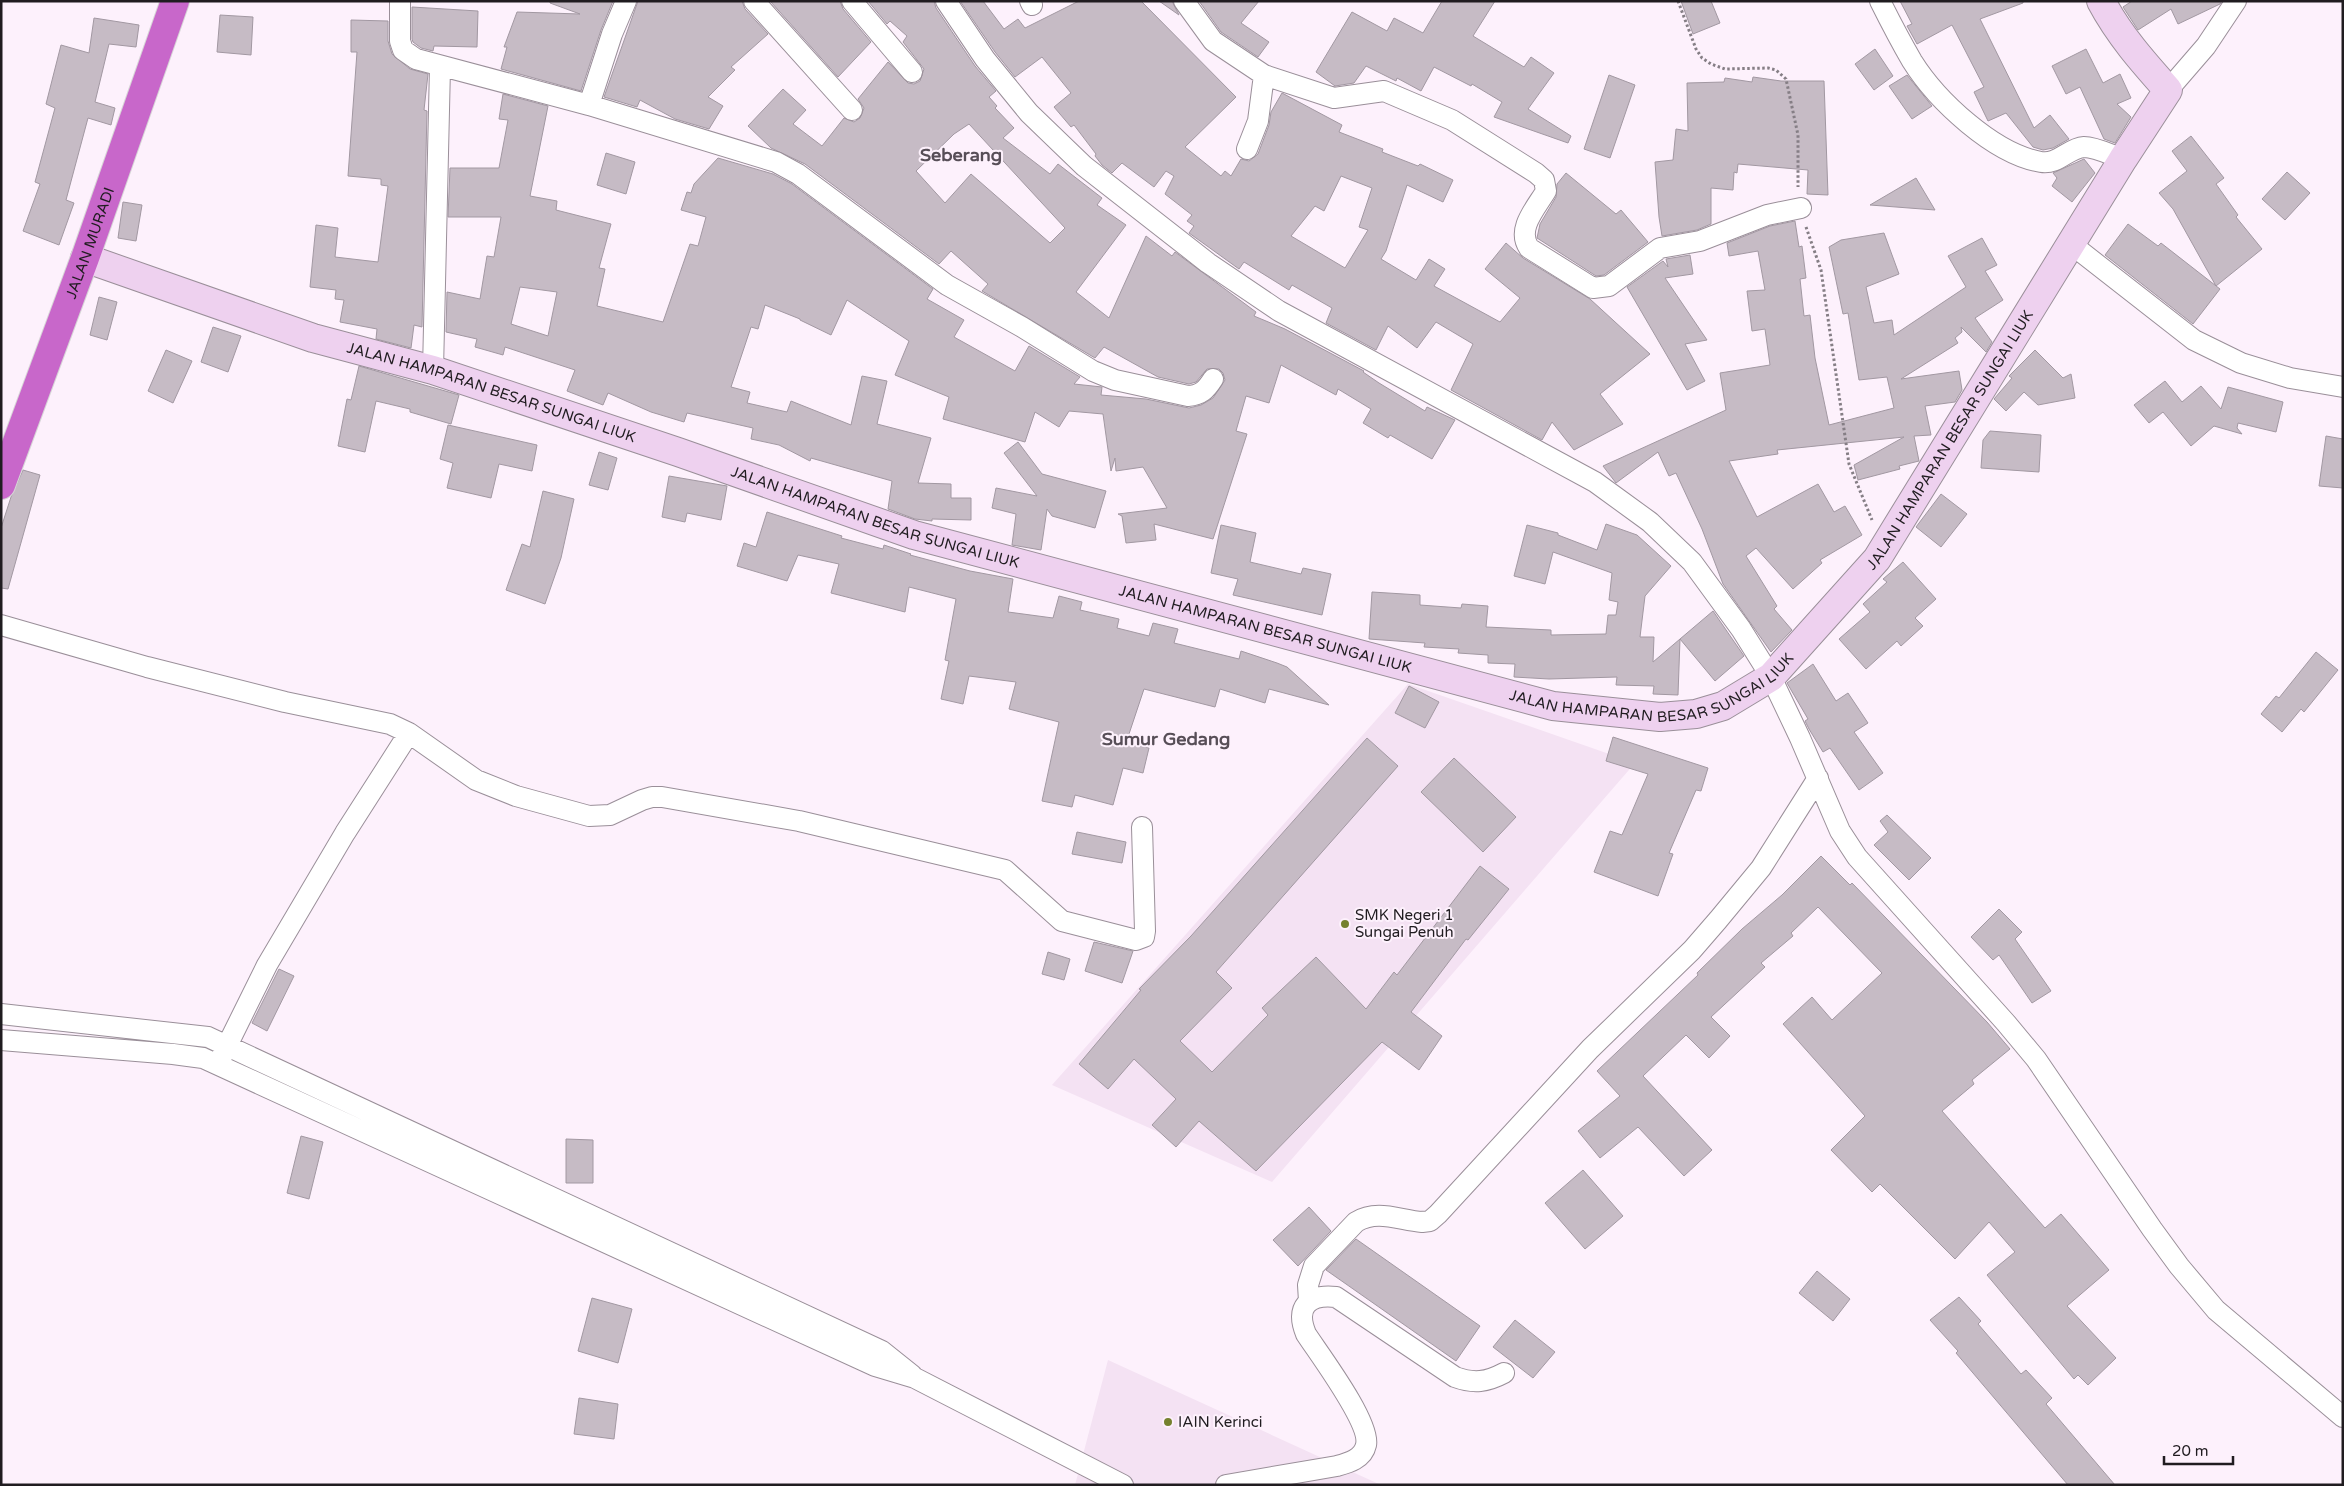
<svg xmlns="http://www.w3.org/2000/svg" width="2344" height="1486" viewBox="0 0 2344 1486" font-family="'Varela Round',sans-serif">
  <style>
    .built { fill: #f4e2f3 }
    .building { fill: #c6bbc5; stroke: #a298a2; fill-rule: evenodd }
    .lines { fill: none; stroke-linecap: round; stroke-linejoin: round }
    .street-casing { stroke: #9a8f99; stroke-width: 22 }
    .secondary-casing { stroke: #9a8f99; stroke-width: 30 }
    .highway-casing { stroke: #d7d6d7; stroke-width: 30 }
    .path { stroke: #857e85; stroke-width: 3; stroke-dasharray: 2.5 2.5; stroke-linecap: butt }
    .street { stroke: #fff; stroke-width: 20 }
    .secondary { stroke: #eed1ef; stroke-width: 28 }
    .highway { stroke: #c867ca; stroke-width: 28 }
    .poi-dot { fill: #75812e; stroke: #fdf1fc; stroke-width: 2 }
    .labels { text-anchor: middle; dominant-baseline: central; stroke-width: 4; stroke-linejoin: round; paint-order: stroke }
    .street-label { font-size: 15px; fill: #201c20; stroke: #fdf1fc }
    .poi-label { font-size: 15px; fill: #201c20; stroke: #fdf1fc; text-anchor: start }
    .quarter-label { font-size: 18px; font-weight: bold; fill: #574e57; stroke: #fdf1fc }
  </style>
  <rect width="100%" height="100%" fill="#fdf1fc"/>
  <path class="built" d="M 1408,684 L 1635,763 L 1272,1182 L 1052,1085 Z
    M 1108,1360 L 1381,1485 L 1075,1485 Z"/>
  <path class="building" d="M 550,1 L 613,1 L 601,30 L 581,91 L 501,69 L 507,47 L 504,47 L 517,12 L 580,14 L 550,3 Z
    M 638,1 L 742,1 L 745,9 L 768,34 L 731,67 L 735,70 L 708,97 L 723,106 L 709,129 L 675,119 L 640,100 L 637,107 L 604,97 Z
    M 770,1 L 840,1 L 843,9 L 871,42 L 838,77 Z
    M 868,1 L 934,1 L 936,8 L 975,66 L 996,91 L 989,97 L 997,106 L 995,108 L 1014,128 L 1003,138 L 1050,174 L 1058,164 L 1102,198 L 1097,205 L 1126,225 L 1076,292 L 1109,318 L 1146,236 L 1172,256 L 1175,252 L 1256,312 L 1254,316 L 1285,329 L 1364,371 L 1363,372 L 1379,383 L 1425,411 L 1427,407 L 1455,420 L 1432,459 L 1390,435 L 1388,438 L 1363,423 L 1371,409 L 1338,389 L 1336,395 L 1281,365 L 1269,403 L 1246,396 L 1236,431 L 1247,434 L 1213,539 L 1154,524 L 1156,540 L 1126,543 L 1122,516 L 1118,514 L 1167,508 L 1143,467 L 1116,471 L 1115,458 L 1111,471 L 1103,414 L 1069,411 L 1059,427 L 1035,412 L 1025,442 L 943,419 L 949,397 L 895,375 L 909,341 L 847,300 L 831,335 L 800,320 L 800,319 L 765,305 L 758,329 L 751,327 L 731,387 L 750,392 L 747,403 L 787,412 L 791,401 L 851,425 L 862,376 L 887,381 L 877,424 L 931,438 L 918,483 L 951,484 L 951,498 L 971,498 L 971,520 L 932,519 L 932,521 L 915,519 L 888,509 L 892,481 L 811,458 L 810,461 L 779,445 L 751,439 L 753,428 L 687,413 L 684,422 L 651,412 L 608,393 L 603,405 L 567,391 L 575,370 L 505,347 L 503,355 L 475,347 L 477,339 L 446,332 L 447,292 L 480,299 L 487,256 L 494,257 L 501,217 L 448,217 L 450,168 L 499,168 L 508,120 L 499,119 L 503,94 L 548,106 L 530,196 L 557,201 L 556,210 L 611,224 L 599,268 L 605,269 L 597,306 L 663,322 L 690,244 L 698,246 L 706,217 L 681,210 L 687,192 L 691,193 L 694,184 L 718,158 L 773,174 L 792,184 L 933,289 L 927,299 L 964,320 L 954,337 L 1015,371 L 1029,346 L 1080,377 L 1074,384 L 1102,387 L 1101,395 L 1146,399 L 1189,408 L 1201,405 L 1213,398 L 1225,380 L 1223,373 L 1219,369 L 1207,369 L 1196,382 L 1189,384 L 1158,377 L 1104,347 L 1095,358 L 982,291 L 988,284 L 951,251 L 939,264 L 805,164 L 771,148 L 748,126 L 783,89 L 806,110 L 793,124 L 822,146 L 844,118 L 854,122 L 860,118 L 864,108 L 858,99 L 888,62 L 908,83 L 914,84 L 920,81 L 924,69 L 903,42 L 907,36 L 890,21 L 887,24 ZM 969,124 L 1065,228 L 1050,243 L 971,174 L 945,203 L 916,171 L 954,134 ZM 520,287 L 557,292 L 548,336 L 511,324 Z
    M 960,1 L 983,1 L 1004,29 L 1018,19 L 1025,28 L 1079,1 L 1141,1 L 1236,97 L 1185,147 L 1221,176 L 1225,171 L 1231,176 L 1241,159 L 1249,161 L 1258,154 L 1269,125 L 1271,112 L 1282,93 L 1342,125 L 1339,132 L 1383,149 L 1382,152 L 1418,166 L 1420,164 L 1453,180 L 1443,202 L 1407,185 L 1386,251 L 1381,259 L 1416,280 L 1429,259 L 1445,269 L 1434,286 L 1500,322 L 1520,298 L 1485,269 L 1506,243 L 1523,258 L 1590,299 L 1650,354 L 1600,394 L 1623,424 L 1574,450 L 1552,422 L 1542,440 L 1451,390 L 1473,344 L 1436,322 L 1417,348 L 1388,326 L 1376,350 L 1326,323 L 1332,308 L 1292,285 L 1289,290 L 1244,262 L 1239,269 L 1189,233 L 1194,226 L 1187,221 L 1192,215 L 1165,194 L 1174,176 L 1166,171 L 1154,187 L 1122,163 L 1112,173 L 1102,165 L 1095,156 L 1096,154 L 1074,125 L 1071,127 L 1054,107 L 1071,93 L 1042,57 L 1015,77 L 995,52 ZM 1341,176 L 1372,188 L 1359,227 L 1368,230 L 1345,268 L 1291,236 L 1315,206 L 1324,211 Z
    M 1159,1 L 1172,1 L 1179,15 Z
    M 1199,1 L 1259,1 L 1241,23 L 1269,42 L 1258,57 L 1221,32 Z
    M 1442,1 L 1495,1 L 1473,36 L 1524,67 L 1531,57 L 1554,73 L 1528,109 L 1571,136 L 1568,143 L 1494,117 L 1502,102 L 1472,84 L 1471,86 L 1434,67 L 1421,91 L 1397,78 L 1396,81 L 1366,66 L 1354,83 L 1335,86 L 1316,72 L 1352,12 L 1387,31 L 1394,18 L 1423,33 Z
    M 1681,1 L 1711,1 L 1720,23 L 1693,34 Z
    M 1900,1 L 2023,1 L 2023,3 L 1980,19 L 2034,128 L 2050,115 L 2069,139 L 2053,148 L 2043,150 L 2033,147 L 2006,113 L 1988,121 L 1974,92 L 1984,87 L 1952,25 L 1917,44 L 1907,26 L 1912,24 Z
    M 2132,1 L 2222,1 L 2220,4 L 2178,24 L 2171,9 L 2138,30 L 2123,7 Z
    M 412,7 L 478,11 L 477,47 L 434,46 L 433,51 L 421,48 L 413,42 L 412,39 Z
    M 220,15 L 253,17 L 251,55 L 217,52 Z
    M 94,18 L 139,25 L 136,47 L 109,44 L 95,102 L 115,108 L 111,125 L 88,118 L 66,200 L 74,203 L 59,245 L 23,231 L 40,184 L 35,182 L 55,108 L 46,104 L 61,45 L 89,53 Z
    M 351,20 L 388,21 L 388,41 L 392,54 L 410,69 L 428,74 L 424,110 L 427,111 L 422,327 L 414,325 L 411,348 L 376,339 L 377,329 L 340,322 L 344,300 L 335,299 L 336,290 L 310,287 L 316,225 L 338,228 L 335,257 L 378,262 L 388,186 L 381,185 L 381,179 L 348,176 L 357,52 L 351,52 Z
    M 1875,49 L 1893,76 L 1874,90 L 1855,64 Z
    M 2086,49 L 2103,83 L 2120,74 L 2131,98 L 2117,104 L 2131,117 L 2115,143 L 2104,139 L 2080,87 L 2066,94 L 2052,66 Z
    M 1609,75 L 1635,85 L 1610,158 L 1584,149 Z
    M 1907,75 L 1932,106 L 1912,119 L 1889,86 Z
    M 1753,77 L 1781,81 L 1824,81 L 1828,195 L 1807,194 L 1808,170 L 1738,164 L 1737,173 L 1734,172 L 1733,190 L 1711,188 L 1711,224 L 1697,230 L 1662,236 L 1659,217 L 1655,162 L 1673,160 L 1676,129 L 1688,131 L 1687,83 L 1724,82 L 1725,78 L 1752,82 Z
    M 2191,136 L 2224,178 L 2216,184 L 2238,215 L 2236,217 L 2262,249 L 2216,286 L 2173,209 L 2159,193 L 2187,171 L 2172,151 Z
    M 606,153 L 635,162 L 626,194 L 597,185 Z
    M 2084,159 L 2095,173 L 2072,202 L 2052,186 L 2057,178 L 2053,173 Z
    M 2287,172 L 2310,193 L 2285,220 L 2262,199 Z
    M 1566,173 L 1616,214 L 1621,210 L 1648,242 L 1604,275 L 1596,276 L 1537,238 L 1540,224 L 1556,197 L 1557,184 Z
    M 1916,178 L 1935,210 L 1870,205 Z
    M 123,202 L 142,205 L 136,241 L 118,238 Z
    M 1795,221 L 1799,247 L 1802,246 L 1806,278 L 1800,279 L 1804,316 L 1810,315 L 1815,358 L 1829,425 L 1894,408 L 1887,377 L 1859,380 L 1848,313 L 1843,314 L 1829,247 L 1841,240 L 1884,233 L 1899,274 L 1866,287 L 1874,323 L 1892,320 L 1894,335 L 1966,287 L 1948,256 L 1982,238 L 1997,265 L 1985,271 L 2003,300 L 1975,318 L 1992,342 L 1986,352 L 1961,327 L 1962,332 L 1955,338 L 1958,343 L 1901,379 L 1959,371 L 1962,390 L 1955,402 L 1925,406 L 1931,435 L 1914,436 L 1919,461 L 1899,466 L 1900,469 L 1858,480 L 1854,465 L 1904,437 L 1777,450 L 1778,454 L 1729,461 L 1757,517 L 1818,484 L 1834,512 L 1845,506 L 1862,535 L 1820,560 L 1822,563 L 1793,589 L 1756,548 L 1746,556 L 1777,606 L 1774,609 L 1792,630 L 1771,652 L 1723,584 L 1702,529 L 1676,473 L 1669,476 L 1658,452 L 1616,483 L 1603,466 L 1726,410 L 1720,373 L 1770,365 L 1765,329 L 1752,331 L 1747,291 L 1765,290 L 1758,251 L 1729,256 L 1727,243 L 1770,226 Z
    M 2128,224 L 2158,246 L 2161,243 L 2220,289 L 2193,324 L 2105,255 Z
    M 1690,255 L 1693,274 L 1665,278 L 1707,340 L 1685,344 L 1705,381 L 1687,390 L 1627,287 L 1663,261 L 1668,267 L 1666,259 Z
    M 99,297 L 117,302 L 107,340 L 90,335 Z
    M 213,327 L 241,336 L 228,372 L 201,362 Z
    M 166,350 L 192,361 L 173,403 L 148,391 Z
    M 2035,350 L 2063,378 L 2071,374 L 2075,398 L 2038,405 L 2024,392 L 2006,411 L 1994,399 L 2012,378 L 2009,376 Z
    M 359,366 L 459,395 L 451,424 L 410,412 L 410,409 L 376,401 L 365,452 L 338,446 L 347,399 L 351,400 Z
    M 2165,381 L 2182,402 L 2201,386 L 2221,409 L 2228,387 L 2283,402 L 2276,432 L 2238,423 L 2237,428 L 2242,434 L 2214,426 L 2191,446 L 2163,412 L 2149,423 L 2134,405 Z
    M 448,425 L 537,445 L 532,471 L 499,464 L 491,498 L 447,488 L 453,463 L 440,459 Z
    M 1990,431 L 2041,435 L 2039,472 L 1981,468 L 1983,440 Z
    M 2326,436 L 2343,439 L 2343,488 L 2319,486 Z
    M 1018,442 L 1042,474 L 1106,491 L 1095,528 L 1052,516 L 1047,509 L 1041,550 L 1012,545 L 1016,514 L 992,508 L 996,488 L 1037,496 L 1004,453 Z
    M 599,452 L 617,458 L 608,490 L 589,485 Z
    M 23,470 L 40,475 L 8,589 L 1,588 L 1,528 L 11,497 Z
    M 669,476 L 727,486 L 721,520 L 687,513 L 685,522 L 662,517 Z
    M 543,491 L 574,499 L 561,558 L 545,604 L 506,590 L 522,544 L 530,547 Z
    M 1941,494 L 1967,514 L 1941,547 L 1916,527 Z
    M 767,512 L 842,536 L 841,538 L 883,549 L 884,545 L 911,554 L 910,555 L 970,571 L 1013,579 L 1008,612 L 1053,618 L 1059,596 L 1082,602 L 1080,610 L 1119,619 L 1117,628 L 1149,636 L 1153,623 L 1178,629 L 1174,643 L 1239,659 L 1241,651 L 1277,663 L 1287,667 L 1329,705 L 1269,689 L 1265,703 L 1220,689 L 1215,707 L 1144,689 L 1126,743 L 1149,748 L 1143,773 L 1123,768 L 1113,805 L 1075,795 L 1072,807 L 1042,801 L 1059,722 L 1009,709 L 1016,682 L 969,676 L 963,704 L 941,699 L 949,661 L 945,660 L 956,599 L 909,587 L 905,612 L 831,593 L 839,564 L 798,555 L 787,581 L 737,566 L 744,543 L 756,547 Z
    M 1606,524 L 1637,535 L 1671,566 L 1645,596 L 1640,637 L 1654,637 L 1653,662 L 1680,639 L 1678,695 L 1653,694 L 1654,686 L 1616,685 L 1617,677 L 1549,679 L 1514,677 L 1515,664 L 1488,663 L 1488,655 L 1458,653 L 1459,649 L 1424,647 L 1425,643 L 1369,639 L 1372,592 L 1420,595 L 1420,605 L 1461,608 L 1462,604 L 1488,606 L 1486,627 L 1551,630 L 1551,635 L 1606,634 L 1608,615 L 1616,615 L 1618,602 L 1609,600 L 1612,573 L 1553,552 L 1545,584 L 1514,576 L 1527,525 L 1558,533 L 1558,535 L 1597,550 Z
    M 1221,525 L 1256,533 L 1250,562 L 1301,574 L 1303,568 L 1331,574 L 1322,615 L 1233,595 L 1238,579 L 1211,573 Z
    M 1903,562 L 1936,599 L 1915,618 L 1923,626 L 1901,646 L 1897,641 L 1866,669 L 1839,639 L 1870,612 L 1863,604 L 1887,582 L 1883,579 Z
    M 1713,611 L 1744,656 L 1715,681 L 1680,639 Z
    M 2316,652 L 2338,670 L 2304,712 L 2301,709 L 2282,732 L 2261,714 L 2276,696 L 2279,698 Z
    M 1813,664 L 1836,701 L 1848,693 L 1868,723 L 1854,732 L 1883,773 L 1859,790 L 1830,748 L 1823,752 L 1809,729 L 1805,721 L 1808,719 L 1787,683 Z
    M 1409,686 L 1439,702 L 1425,728 L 1395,713 Z
    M 1613,737 L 1708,768 L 1701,791 L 1696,790 L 1669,853 L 1673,854 L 1658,896 L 1594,872 L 1610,831 L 1622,835 L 1648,774 L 1606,761 Z
    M 1367,738 L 1398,766 L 1216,972 L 1232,988 L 1180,1041 L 1212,1072 L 1268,1015 L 1262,1008 L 1316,957 L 1366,1009 L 1394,972 L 1397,975 L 1480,866 L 1509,889 L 1468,940 L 1466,939 L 1411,1012 L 1442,1036 L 1419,1070 L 1382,1042 L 1256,1171 L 1199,1121 L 1176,1147 L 1152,1125 L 1176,1099 L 1134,1059 L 1108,1089 L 1079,1064 L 1141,990 L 1139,989 L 1191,936 Z
    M 1454,758 L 1516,817 L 1483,852 L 1421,792 Z
    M 1887,815 L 1931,858 L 1909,880 L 1874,845 L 1888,832 L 1880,821 Z
    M 1077,832 L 1126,842 L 1122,863 L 1072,854 Z
    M 1821,856 L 1850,885 L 1852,883 L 1987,1022 L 2010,1049 L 1972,1080 L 1974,1084 L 1942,1111 L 2045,1228 L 2061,1214 L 2109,1270 L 2067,1306 L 2116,1358 L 2088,1385 L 2078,1375 L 2074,1379 L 1987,1275 L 2015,1252 L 1989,1222 L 1955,1259 L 1880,1184 L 1872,1192 L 1831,1150 L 1865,1116 L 1783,1024 L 1812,997 L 1832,1020 L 1882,973 L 1818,907 L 1791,933 L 1793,936 L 1761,963 L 1765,967 L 1711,1017 L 1730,1036 L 1709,1058 L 1686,1035 L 1643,1076 L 1712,1150 L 1684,1176 L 1638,1127 L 1600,1158 L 1578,1131 L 1620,1096 L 1597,1071 L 1698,975 L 1697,973 L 1742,929 L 1782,895 Z
    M 1999,909 L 2022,932 L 2015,939 L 2051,991 L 2032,1003 L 1999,955 L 1993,960 L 1971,937 Z
    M 1094,942 L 1133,951 L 1122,983 L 1085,971 Z
    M 1048,952 L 1070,959 L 1064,980 L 1042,974 Z
    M 279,969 L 294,976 L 267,1031 L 252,1023 Z
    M 301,1136 L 323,1142 L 309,1199 L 287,1193 Z
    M 566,1139 L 593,1140 L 593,1183 L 566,1183 Z
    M 1583,1170 L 1623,1216 L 1585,1249 L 1545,1203 Z
    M 1309,1207 L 1331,1231 L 1298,1266 L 1273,1240 Z
    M 1356,1239 L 1480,1326 L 1456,1361 L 1326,1270 Z
    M 1817,1271 L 1850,1299 L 1833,1321 L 1799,1293 Z
    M 1959,1297 L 1981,1321 L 1978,1324 L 2021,1374 L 2026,1370 L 2052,1398 L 2046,1404 L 2115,1485 L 2068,1485 L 1956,1353 L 1958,1351 L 1930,1320 Z
    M 592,1298 L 632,1309 L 618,1363 L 578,1351 Z
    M 1515,1320 L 1555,1352 L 1533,1378 L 1493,1347 Z
    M 579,1398 L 618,1404 L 614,1439 L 574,1434 Z"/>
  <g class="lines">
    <g class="street-casing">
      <path id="street" d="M 400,1 L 400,41 L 403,50 L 416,59 L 589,105 L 776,162 L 798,174 L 947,285 L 1022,327 L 1093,371 L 1115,380 L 1188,396 C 1201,395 1206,390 1213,379
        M 754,1 L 852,110
        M 852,1 L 912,72
        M 946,1 L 985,59 L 1029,113 L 1084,166 L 1208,263 L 1279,311 L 1595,482 L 1650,522 L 1692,562 L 1741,629 L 1771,677 L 1800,738 L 1840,831 L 1857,857 L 2006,1023 L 2036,1059 L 2152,1229 L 2179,1266 L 2216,1310 L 2343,1417
        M 1030,1 L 1032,5
        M 1184,1 L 1213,41 L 1264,75 L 1334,98 L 1384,91 L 1452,120 L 1536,173 L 1544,180 L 1546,191 C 1536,208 1516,229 1529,248 L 1593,288 L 1609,286 L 1660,248 L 1700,241 L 1767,215 L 1801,208
        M 1880,1 C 1890,21 1901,42 1912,61 C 1937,101 1994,154 2041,162 C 2058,165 2068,148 2084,147 C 2096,147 2111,155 2123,159
        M 2168,90 L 2206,46 L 2236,1
        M 589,105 L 612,34 L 626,1
        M 1247,149 L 1258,121 L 1264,75
        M 2071,244 L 2194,340 L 2241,363 L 2290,378 L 2343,387
        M 433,370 L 440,67
        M 1,625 L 147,667 L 285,702 L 390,724 L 409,733 L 476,780 L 516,796 L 589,816 L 610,815 L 642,800 L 652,797 L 662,797 L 799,821 L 1005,870 L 1062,921 L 1136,940 L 1144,937 L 1145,931 L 1142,827
        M 1,1014 L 208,1037 L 882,1351 L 912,1375
        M 1,1040 L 173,1054 L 203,1058 L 875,1366 L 915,1378 L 1123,1485
        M 222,1056 L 267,965 L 345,833 L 409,733
        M 1309,1301 L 1308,1285 L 1314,1266 L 1356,1222 C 1377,1209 1399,1220 1422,1222 L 1430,1221 L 1438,1214 L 1590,1049 L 1692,950 L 1718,920 L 1761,868 L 1818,778
        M 1226,1485 L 1337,1466 C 1348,1463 1363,1459 1366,1445 C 1371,1423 1319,1354 1306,1334 C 1295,1307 1308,1294 1336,1297 L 1455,1377 C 1474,1384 1487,1382 1504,1373"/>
    </g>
    <g class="secondary-casing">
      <g id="secondary">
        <path id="s1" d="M 85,258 L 313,338 L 433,370 L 678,452 L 914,535 L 1553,706 L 1660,717 L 1696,714 L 1723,706 L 1771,677 L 1877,559 L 2123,159 L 2168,90 C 2143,62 2119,35 2101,1"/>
      </g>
    </g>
    <g class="highway-casing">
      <g id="highway">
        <path id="s2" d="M 1,485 L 85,258 L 175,1"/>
      </g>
    </g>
    <path class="path" d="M 1678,1 L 1696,49 L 1702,58 L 1711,64 L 1725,69 L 1768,68 L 1776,70 L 1786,79 L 1798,135 L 1798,187
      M 1806,227 L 1821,270 L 1849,464 L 1872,520"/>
    <use href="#street" class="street"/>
    <use href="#secondary" class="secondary"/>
    <use href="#highway" class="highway"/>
  </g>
  <g class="poi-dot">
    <circle cx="1345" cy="924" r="5"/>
    <circle cx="1168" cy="1422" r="5"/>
  </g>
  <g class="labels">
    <g class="street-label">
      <text stroke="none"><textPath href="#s2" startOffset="258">JALAN MURADI</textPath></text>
      <text stroke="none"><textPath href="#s1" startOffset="428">JALAN HAMPARAN BESAR SUNGAI LIUK</textPath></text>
      <text stroke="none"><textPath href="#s1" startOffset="2062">JALAN HAMPARAN BESAR SUNGAI LIUK</textPath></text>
      <text stroke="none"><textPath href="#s1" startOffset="832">JALAN HAMPARAN BESAR SUNGAI LIUK</textPath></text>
      <text stroke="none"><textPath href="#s1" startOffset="1238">JALAN HAMPARAN BESAR SUNGAI LIUK</textPath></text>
      <text stroke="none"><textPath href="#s1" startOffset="1642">JALAN HAMPARAN BESAR SUNGAI LIUK</textPath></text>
    </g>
    <g class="poi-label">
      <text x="1355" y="915">SMK Negeri 1<tspan x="1355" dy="17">Sungai Penuh</tspan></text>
      <text x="1178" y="1422">IAIN Kerinci</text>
    </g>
    <g class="quarter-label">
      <text x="961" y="155">Seberang</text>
      <text x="1166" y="739">Sumur Gedang</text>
    </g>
  </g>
  <rect width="2344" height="1486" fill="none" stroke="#201c20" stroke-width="5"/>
  <path d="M2164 1456v8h69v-8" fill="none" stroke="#201c20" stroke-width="2.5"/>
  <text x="2172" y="1456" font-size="15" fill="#201c20" stroke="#fdf1fc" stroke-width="4" paint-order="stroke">20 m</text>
</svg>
